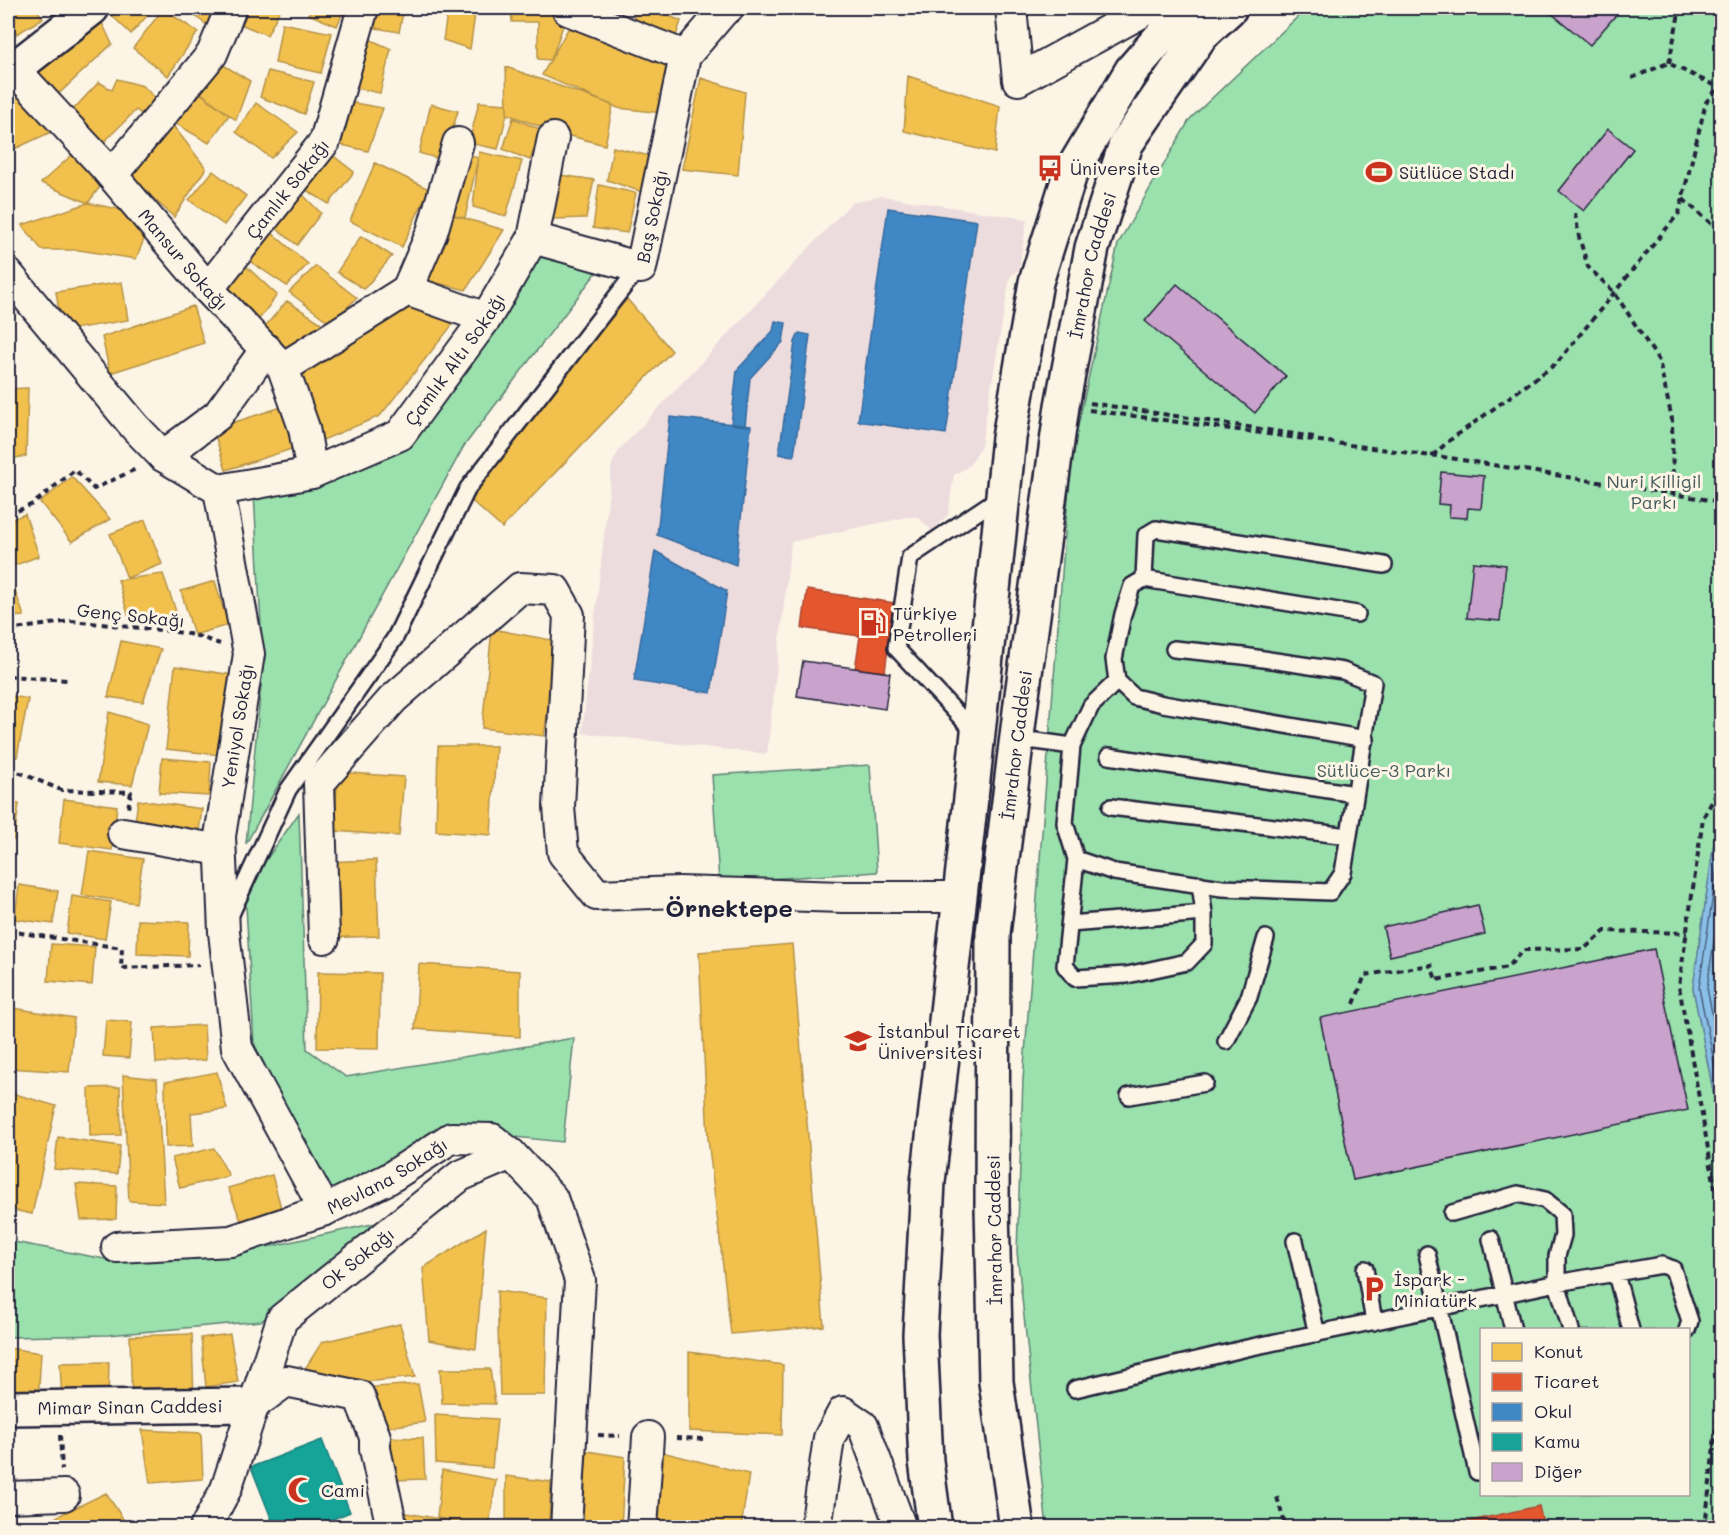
<svg xmlns="http://www.w3.org/2000/svg" width="1729" height="1535" viewBox="0 0 1729 1535" font-family="Mali,sans-serif">
  <style>
    .built { fill: #eddcde }
    .park { fill: #9be1ad; stroke: #5e8274; stroke-width: 1.5; fill-rule: evenodd }
    .water { fill: #8ac0e8; stroke: #6081a3; stroke-width: 1.5 }
    .homes { fill: #f2c14e; stroke: #b49148; stroke-width: 1.5 }
    .shops { fill: #e4572e; stroke: #aa4732; stroke-width: 1.5 }
    .schools { fill: #3f88c5; stroke: #36699c; stroke-width: 1.5 }
    .public { fill: #17a398; stroke: #1a7c7c; stroke-width: 1.5 }
    .lines { fill: none; stroke-linecap: round; stroke-linejoin: round }
    .shore { stroke: #4c6180; stroke-width: 1.5 }
    .building { fill: #c9a3cc; stroke: #22223b; stroke-width: 1.5 }
    .service-casing { stroke: #22223b; stroke-width: 20 }
    .minor-casing { stroke: #22223b; stroke-width: 34 }
    .tertiary-casing { stroke: #22223b; stroke-width: 38 }
    .primary-casing { stroke: #22223b; stroke-width: 38 }
    .path { stroke: #22223b; stroke-width: 4; stroke-dasharray: 6 4.5; stroke-linecap: butt }
    .service { stroke: #fcf5e5; stroke-width: 15 }
    .minor { stroke: #fcf5e5; stroke-width: 30 }
    .tertiary { stroke: #fcf5e5; stroke-width: 33 }
    .primary { stroke: #fcf5e5; stroke-width: 33 }
    .labels { text-anchor: middle; dominant-baseline: central; stroke-width: 6; stroke-linejoin: round; paint-order: stroke }
    .poi-label { font-size: 18px; fill: #22223b; stroke: #fcf5e5; text-anchor: start }
    .street-label { font-size: 18px; fill: #22223b; stroke: #fcf5e5 }
    .park-label { font-size: 18px; fill: #465b5d; stroke: #fcf5e5 }
    .district-label { font-size: 24px; font-weight: bold; fill: #22223b; stroke: #fcf5e5 }
  </style>
  <rect width="100%" height="100%" fill="#fcf5e5"/>
  <filter id="ink" filterUnits="userSpaceOnUse"><feTurbulence type="fractalNoise" baseFrequency=".0167" numOctaves="2"/><feDisplacementMap in="SourceGraphic" scale="12" xChannelSelector="R" yChannelSelector="G"/><feConvolveMatrix kernelMatrix="1 2 1 2 8 2 1 2 1" color-interpolation-filters="sRGB"/></filter>
  <g filter="url(#ink)">
    <path class="built" d="M 881,196 L 1027,219 L 1019,269 L 1010,277 L 981,446 L 969,466 L 954,475 L 948,515 L 932,531 L 918,517 L 907,517 L 791,542 L 767,754 L 582,733 L 612,464 L 619,450 L 851,203 Z"/>
    <path class="park" d="M 1307,8 L 1721,8 L 1722,813 L 1717,822 L 1693,988 L 1721,1131 L 1721,1527 L 1047,1528 L 1017,1252 L 1023,1079 L 1071,457 L 1118,244 L 1190,119 ZM 1482,1330 L 1688,1330 L 1688,1494 L 1482,1494 Z
      M 541,245 L 596,273 L 464,446 L 246,844 L 263,664 L 254,493 L 399,441 Z
      M 870,765 L 877,872 L 719,882 L 712,775 Z
      M 299,813 L 307,1049 L 346,1077 L 574,1038 L 563,1142 L 466,1132 L 330,1198 L 254,1043 L 245,890 Z
      M 449,1207 L 261,1321 L 108,1335 L 8,1337 L 8,1241 L 121,1262 L 272,1246 Z"/>
    <path class="water" d="M 1721,813 L 1722,813 L 1721,1131 L 1693,988 L 1717,822 Z"/>
    <path class="homes" d="M 8,8 L 36,8 L 43,18 L 17,34 L 8,19 Z
      M 104,8 L 154,8 L 131,34 Z
      M 185,8 L 219,8 L 208,26 Z
      M 236,8 L 281,8 L 267,35 L 233,21 Z
      M 313,8 L 345,8 L 337,26 L 308,14 Z
      M 372,8 L 404,8 L 399,32 L 369,27 Z
      M 448,8 L 476,8 L 470,49 L 443,40 Z
      M 511,8 L 562,8 L 563,26 L 551,60 L 538,59 L 538,22 L 512,22 Z
      M 593,8 L 623,8 L 614,21 Z
      M 637,8 L 651,8 L 681,21 L 673,45 L 631,26 Z
      M 163,9 L 198,32 L 168,76 L 133,48 Z
      M 97,12 L 112,44 L 51,101 L 27,68 Z
      M 572,22 L 671,60 L 662,113 L 618,108 L 542,75 Z
      M 282,23 L 332,33 L 321,73 L 275,63 Z
      M 356,33 L 391,49 L 380,93 L 347,86 Z
      M 215,60 L 250,81 L 236,120 L 200,92 Z
      M 506,67 L 613,105 L 605,145 L 555,132 L 507,114 Z
      M 268,71 L 314,82 L 304,114 L 260,97 Z
      M 908,76 L 1000,106 L 995,153 L 904,131 Z
      M 701,78 L 745,92 L 738,175 L 682,169 Z
      M 117,79 L 143,86 L 156,99 L 145,117 L 136,110 L 103,143 L 68,115 L 99,82 L 112,90 Z
      M 10,87 L 51,132 L 8,152 L 8,88 Z
      M 192,87 L 229,115 L 209,143 L 168,119 Z
      M 343,101 L 383,108 L 368,151 L 333,143 Z
      M 479,102 L 507,104 L 507,114 L 498,149 L 469,143 Z
      M 256,103 L 298,132 L 271,158 L 236,132 Z
      M 431,104 L 458,111 L 443,160 L 419,153 Z
      M 513,118 L 542,130 L 530,160 L 503,149 Z
      M 168,119 L 206,168 L 174,217 L 128,175 Z
      M 613,147 L 654,157 L 645,193 L 607,180 Z
      M 326,150 L 354,172 L 329,204 L 298,185 Z
      M 456,151 L 478,158 L 465,218 L 438,211 Z
      M 479,152 L 522,161 L 506,216 L 473,207 Z
      M 73,154 L 104,181 L 88,203 L 41,183 Z
      M 375,163 L 429,189 L 402,247 L 350,221 Z
      M 213,171 L 246,196 L 224,225 L 189,200 Z
      M 560,175 L 594,180 L 586,218 L 552,219 Z
      M 599,185 L 636,193 L 627,233 L 593,228 Z
      M 296,188 L 321,213 L 297,245 L 272,225 Z
      M 88,203 L 123,210 L 145,237 L 136,259 L 79,250 L 42,250 L 22,225 Z
      M 453,215 L 504,230 L 466,290 L 421,279 Z
      M 271,232 L 308,264 L 287,286 L 245,258 Z
      M 361,236 L 392,256 L 364,289 L 337,272 Z
      M 246,266 L 277,295 L 257,322 L 218,290 Z
      M 316,266 L 357,298 L 330,323 L 289,292 Z
      M 122,282 L 128,320 L 62,331 L 56,292 Z
      M 409,299 L 453,324 L 380,416 L 311,445 L 294,368 Z
      M 627,299 L 672,351 L 502,528 L 465,495 Z
      M 287,301 L 323,324 L 285,355 L 261,331 Z
      M 193,306 L 204,343 L 110,373 L 102,337 Z
      M 28,388 L 26,456 L 8,459 L 8,389 Z
      M 288,405 L 301,446 L 226,470 L 213,429 Z
      M 72,477 L 110,519 L 72,542 L 40,502 Z
      M 25,514 L 39,556 L 8,568 L 8,521 Z
      M 145,520 L 162,564 L 127,578 L 110,534 Z
      M 8,574 L 9,574 L 24,616 L 8,617 Z
      M 163,574 L 180,623 L 130,621 L 118,580 Z
      M 215,581 L 228,625 L 194,635 L 181,591 Z
      M 492,629 L 557,641 L 544,736 L 482,728 Z
      M 121,641 L 161,649 L 143,702 L 108,697 Z
      M 175,666 L 232,675 L 221,755 L 166,749 Z
      M 8,695 L 28,699 L 17,757 L 8,755 Z
      M 109,712 L 148,724 L 132,785 L 98,782 Z
      M 438,746 L 496,746 L 491,835 L 436,831 Z
      M 162,758 L 211,762 L 209,796 L 159,793 Z
      M 338,772 L 404,777 L 399,836 L 334,831 Z
      M 64,799 L 117,806 L 112,850 L 59,843 Z
      M 138,800 L 202,809 L 198,838 L 134,829 Z
      M 8,802 L 19,804 L 14,840 L 8,839 Z
      M 89,851 L 143,859 L 136,903 L 82,895 Z
      M 376,860 L 379,936 L 324,938 L 321,862 Z
      M 19,885 L 58,891 L 53,924 L 15,919 Z
      M 72,896 L 111,902 L 105,939 L 67,933 Z
      M 138,920 L 189,922 L 188,956 L 137,954 Z
      M 51,944 L 95,947 L 92,985 L 48,981 Z
      M 792,944 L 824,1326 L 731,1334 L 708,1139 L 699,952 Z
      M 419,964 L 520,971 L 520,1037 L 415,1029 Z
      M 318,972 L 380,973 L 379,1049 L 317,1048 Z
      M 13,1008 L 74,1018 L 69,1072 L 8,1068 Z
      M 106,1020 L 132,1022 L 129,1058 L 103,1056 Z
      M 204,1025 L 206,1060 L 156,1063 L 154,1028 Z
      M 217,1072 L 227,1109 L 191,1113 L 193,1146 L 166,1147 L 165,1082 Z
      M 123,1075 L 157,1079 L 164,1203 L 129,1201 Z
      M 120,1087 L 121,1135 L 90,1136 L 89,1088 Z
      M 8,1092 L 56,1106 L 32,1214 L 8,1209 Z
      M 58,1137 L 120,1146 L 117,1174 L 54,1169 Z
      M 214,1148 L 229,1176 L 180,1188 L 172,1158 Z
      M 272,1175 L 283,1215 L 242,1223 L 228,1188 Z
      M 76,1184 L 117,1186 L 116,1219 L 81,1220 Z
      M 486,1228 L 476,1349 L 429,1340 L 423,1268 Z
      M 497,1291 L 547,1298 L 545,1395 L 500,1395 Z
      M 400,1324 L 415,1377 L 353,1383 L 303,1372 L 322,1342 Z
      M 192,1334 L 194,1402 L 132,1404 L 130,1336 Z
      M 230,1334 L 238,1382 L 206,1387 L 201,1338 Z
      M 8,1348 L 41,1353 L 38,1401 L 8,1397 Z
      M 689,1352 L 783,1365 L 782,1435 L 689,1431 Z
      M 109,1362 L 108,1402 L 62,1403 L 60,1363 Z
      M 440,1369 L 490,1369 L 495,1404 L 442,1403 Z
      M 418,1384 L 425,1422 L 372,1429 L 363,1388 Z
      M 435,1415 L 497,1419 L 492,1468 L 436,1463 Z
      M 142,1430 L 201,1433 L 203,1479 L 150,1483 Z
      M 375,1437 L 423,1438 L 425,1479 L 392,1480 Z
      M 587,1451 L 625,1457 L 621,1528 L 581,1528 Z
      M 658,1451 L 749,1474 L 741,1528 L 655,1528 Z
      M 442,1470 L 496,1480 L 489,1526 L 437,1518 Z
      M 506,1476 L 551,1482 L 549,1520 L 506,1519 Z
      M 106,1493 L 129,1528 L 61,1528 L 56,1517 Z
      M 401,1512 L 479,1526 L 478,1528 L 404,1528 Z
      M 8,1520 L 34,1521 L 36,1528 L 8,1528 Z
      M 354,1520 L 356,1528 L 334,1528 Z"/>
    <path class="shops" d="M 807,590 L 908,605 L 903,642 L 889,640 L 885,672 L 855,669 L 860,636 L 802,628 Z
      M 1539,1506 L 1544,1528 L 1439,1528 Z"/>
    <path class="schools" d="M 888,208 L 977,221 L 946,434 L 858,421 Z
      M 775,321 L 786,323 L 783,342 L 750,378 L 745,426 L 731,424 L 737,370 L 773,331 Z
      M 799,333 L 810,335 L 794,456 L 779,454 L 795,342 Z
      M 670,417 L 751,426 L 736,565 L 657,535 Z
      M 655,551 L 727,591 L 711,693 L 634,681 Z"/>
    <path class="public" d="M 322,1440 L 350,1512 L 311,1528 L 275,1528 L 251,1467 Z"/>
    <g class="lines">
      <path class="shore" d="M 1722,834 L 1699,988 L 1722,1101
        M 1722,886 L 1707,988 L 1722,1063
        M 1722,948 L 1716,988 L 1722,1017"/>
    </g>
    <path class="building" d="M 1545,8 L 1622,8 L 1590,45 Z
      M 1608,129 L 1633,149 L 1584,211 L 1559,191 Z
      M 1177,284 L 1286,376 L 1255,413 L 1145,321 Z
      M 1441,472 L 1484,476 L 1481,509 L 1468,508 L 1467,518 L 1449,517 L 1450,505 L 1438,504 Z
      M 1473,562 L 1506,565 L 1500,621 L 1467,618 Z
      M 803,661 L 890,673 L 885,709 L 797,696 Z
      M 1478,905 L 1485,934 L 1390,956 L 1383,927 Z
      M 1654,949 L 1688,1110 L 1353,1180 L 1320,1018 Z"/>
    <g class="lines">
      <g class="service-casing">
        <path id="service" d="M 1144,579 L 1146,535 L 1156,529 L 1384,565
          M 1357,614 L 1144,579 L 1132,586 L 1123,614 L 1114,659 L 1117,681 L 1134,697 L 1163,704 L 1366,739
          M 976,734 L 896,648 L 910,557 L 1000,497
          M 1017,741 L 1036,741 L 1072,746 L 1065,823 L 1076,859 L 1114,872 L 1222,888 L 1330,892 L 1343,873 L 1373,683 L 1343,671 L 1243,656 L 1174,649
          M 1072,746 L 1091,706 L 1117,681
          M 1109,756 L 1355,794
          M 1111,807 L 1348,836
          M 1076,859 L 1065,966 L 1075,978 L 1127,975 L 1187,962 L 1204,944 L 1204,913 L 1200,884
          M 230,916 L 288,790 L 395,638 L 468,488 L 626,284 L 641,268
          M 1070,924 L 1204,913
          M 1226,1041 L 1249,997 L 1266,938
          M 1129,1096 L 1205,1083
          M 1452,1213 L 1518,1194 L 1545,1200 L 1562,1214 L 1563,1235 L 1557,1256 L 1557,1283 L 1571,1330
          M 1491,1239 L 1513,1330
          M 1295,1241 L 1317,1334
          M 1427,1254 L 1477,1472
          M 1365,1269 L 1374,1322
          M 1616,1274 L 1631,1330
          M 1075,1389 L 1247,1348 L 1557,1283 L 1662,1265 L 1673,1269 L 1690,1321 L 1687,1330"/>
      </g>
      <g class="minor-casing">
        <g id="minor">
          <path d="M 568,8 L 568,10 L 685,56"/>
          <path d="M 1011,8 L 1018,80 L 1140,13 L 1146,8"/>
          <path id="s1" d="M 14,69 L 104,166 L 208,289 L 283,368 L 304,428 L 312,473"/>
          <path d="M 112,175 L 212,54 L 231,8"/>
          <path id="s2" d="M 533,238 L 641,268 L 685,56 L 725,9 L 728,8"/>
          <path d="M 8,274 L 135,427 L 163,456 L 219,490 L 249,654 L 220,836 L 224,932 L 237,1048 L 325,1210"/>
          <path id="s3" d="M 208,289 L 325,141 L 363,8"/>
          <path d="M 407,290 L 432,232 L 458,143"/>
          <path d="M 283,368 L 407,290 L 486,318"/>
          <path d="M 163,456 L 218,415 L 266,349"/>
          <path id="s4" d="M 219,490 L 312,473 L 400,435 L 486,318 L 533,238 L 553,138"/>
          <path d="M 123,833 L 220,850"/>
          <path d="M 324,938 L 319,783 L 393,699 L 520,588 L 555,590 L 569,615 L 559,807 L 563,853 L 597,895 L 679,892 L 843,897 L 959,897"/>
          <path id="s5" d="M 117,1247 L 231,1241 L 325,1210 L 388,1179 L 451,1138 L 492,1139 L 511,1154 L 552,1198 L 580,1280 L 566,1528"/>
          <path d="M 253,1405 L 286,1381 L 359,1396 L 375,1437 L 375,1449 L 392,1528"/>
          <path d="M 8,1497 L 64,1495"/>
          <path id="s6" d="M 205,1528 L 226,1489 L 282,1319 L 460,1176 L 511,1154"/>
          <path d="M 642,1528 L 648,1437"/>
          <path d="M 816,1528 L 829,1438 L 843,1412 L 863,1426 L 901,1528"/>
        </g>
      </g>
      <g class="tertiary-casing">
        <g id="tertiary">
          <path d="M 8,72 L 14,69 L 92,8"/>
          <path id="s7" d="M 8,1408 L 253,1405"/>
        </g>
      </g>
      <g class="primary-casing">
        <g id="primary">
          <path d="M 935,1528 L 926,1461 L 920,1335 L 928,1182 L 973,780 L 1009,438 L 1036,282 L 1070,174 L 1132,70 L 1186,8"/>
          <path id="s8" d="M 1017,1528 L 996,1382 L 992,1206 L 993,933 L 1022,695 L 1062,406 L 1092,248 L 1126,144 L 1201,35 L 1230,8"/>
        </g>
      </g>
      <path class="path" d="M 1669,63 L 1680,8
        M 1632,78 L 1668,63 L 1718,87
        M 1683,199 L 1722,233
        M 1575,213 L 1579,237 L 1588,267 L 1614,292 L 1659,361 L 1672,419 L 1673,494
        M 1090,403 L 1314,437
        M 1089,410 L 1432,456 L 1450,440 L 1557,363 L 1679,213 L 1706,102 L 1722,83
        M 1431,455 L 1722,502
        M 8,515 L 33,504 L 75,470 L 94,489 L 138,468
        M 8,630 L 71,621 L 171,631 L 194,635 L 220,644
        M 8,676 L 67,680
        M 8,772 L 21,773 L 61,790 L 131,792 L 128,808
        M 1722,784 L 1703,818 L 1679,986 L 1722,1227
        M 8,931 L 122,948 L 121,968 L 199,965
        M 1354,1004 L 1365,975 L 1431,965 L 1436,980 L 1508,967 L 1523,950 L 1584,949 L 1605,931 L 1687,933
        M 60,1435 L 62,1470
        M 598,1435 L 620,1436
        M 676,1438 L 705,1439
        M 1277,1497 L 1286,1528
        M 1705,1528 L 1722,1372"/>
      <use href="#service" class="service"/>
      <use href="#minor" class="minor"/>
      <use href="#tertiary" class="tertiary"/>
      <use href="#primary" class="primary"/>
    </g>
  </g>
  <defs>
    <g id="bus-bare" transform="scale(2.07)"><path d="M-5-6H5V4H4V6H2V4H-2V6H-4V4H-5ZM-3.5-4V0h7V-4ZM-3.5 1.2v1.5H-2V1.2ZM2 1.2v1.5H3.5V1.2Z" fill="#c8321e" stroke="#fcf5e5" stroke-width="2.5" paint-order="stroke"/></g>
    <g id="stadium-bare" transform="scale(2.07)"><path d="M0-5a6.5 5 0 1 0 0 10a6.5 5 0 1 0 0-10ZM-3.5-1.8h7v3.6h-7Z" fill="#c8321e" stroke="#fcf5e5" stroke-width="2.5" paint-order="stroke"/></g>
    <g id="fuel-bare" transform="scale(2.07)"><path d="M-5.5-6h7V0h2V4h1.3V-2.5L3-4.5l.8-.8L6-3V5H2.5V1h-1V6h-7ZM-4.2-4.7v3.2H.2V-4.7Z" fill="#c8321e" stroke="#fcf5e5" stroke-width="2.5" paint-order="stroke"/></g>
    <g id="university-bare" transform="scale(2.07)"><path d="M0-5L7-2L0 1L-7-2ZM-4 1L0 2.5L4 1V4Q0 6-4 4Z" fill="#c8321e" stroke="#fcf5e5" stroke-width="2.5" paint-order="stroke"/></g>
    <g id="parking-bare" transform="scale(2.07)"><path d="M-3.5-5.5H1a3.5 3.5 0 0 1 0 7H-1V5.5H-3.5ZM-1-3.4V-.6H.8a1.4 1.4 0 0 0 0-2.8Z" fill="#c8321e" stroke="#fcf5e5" stroke-width="2.5" paint-order="stroke"/></g>
    <g id="mosque-bare" transform="scale(2.07)"><path d="M3.5-4.9A6 6 0 1 0 3.5 4.9A5 5 0 1 1 3.5-4.9Z" fill="#c8321e" stroke="#fcf5e5" stroke-width="2.5" paint-order="stroke"/></g>
  </defs>
  <g fill-rule="evenodd">
    <use href="#bus-bare" x="1050" y="168"/>
    <use href="#stadium-bare" x="1379" y="172"/>
    <use href="#fuel-bare" x="873" y="623"/>
    <use href="#university-bare" x="858" y="1041"/>
    <use href="#parking-bare" x="1374" y="1289"/>
    <use href="#mosque-bare" x="301" y="1490"/>
  </g>
  <g class="labels">
    <g class="poi-label">
      <text x="1070" y="168">Üniversite</text>
      <text x="1399" y="172">Sütlüce Stadı</text>
      <text x="893" y="613">Türkiye<tspan x="893" dy="21">Petrolleri</tspan></text>
      <text x="878" y="1031">İstanbul Ticaret<tspan x="878" dy="21">Üniversitesi</tspan></text>
      <text x="1394" y="1279">İspark -<tspan x="1394" dy="21">Miniatürk</tspan></text>
      <text x="321" y="1490">Cami</text>
    </g>
    <g class="street-label">
      <text stroke="none"><textPath href="#s3" startOffset="128">Çamlık Sokağı</textPath></text>
      <text stroke="none"><textPath href="#s2" startOffset="165">Baş Sokağı</textPath></text>
      <text stroke="none"><textPath href="#s1" startOffset="255">Mansur Sokağı</textPath></text>
      <text stroke="none"><textPath href="#s8" startOffset="1272">İmrahor Caddesi</textPath></text>
      <text stroke="none"><textPath href="#s4" startOffset="284">Çamlık Altı Sokağı</textPath></text>
      <text transform="translate(131 615) rotate(6)">Genç Sokağı</text>
      <text transform="translate(237 726) rotate(-81)">Yeniyol Sokağı</text>
      <text stroke="none"><textPath href="#s8" startOffset="786">İmrahor Caddesi</textPath></text>
      <text stroke="none"><textPath href="#s5" startOffset="284">Mevlana Sokağı</textPath></text>
      <text transform="translate(994 1230) rotate(-91)">İmrahor Caddesi</text>
      <text stroke="none"><textPath href="#s6" startOffset="320">Ok Sokağı</textPath></text>
      <text stroke="none"><textPath href="#s7" startOffset="122">Mimar Sinan Caddesi</textPath></text>
    </g>
    <g class="park-label">
      <text x="1654" y="481">Nuri Killigil<tspan x="1654" dy="21">Parkı</tspan></text>
      <text x="1384" y="770">Sütlüce-3 Parkı</text>
    </g>
    <g class="district-label">
      <text x="729" y="907">Örnektepe</text>
    </g>
  </g>
  <rect width="1729" height="1535" fill="none" stroke="#fcf5e5" stroke-width="30"/>
  <rect x="15" y="15" width="1699" height="1505" fill="none" stroke="#22223b" stroke-width="2" filter="url(#ink)"/>
  <rect x="1480" y="1328" width="210" height="168" fill="#fcf5e5" stroke="#a5a1a1" stroke-width="1.5"/>
  <rect x="1492" y="1343" width="30" height="18" fill="#f2c14e" stroke="#a5a1a1" stroke-width="1.5"/>
  <text x="1534" y="1358" font-size="18" fill="#22223b">Konut</text>
  <rect x="1492" y="1373" width="30" height="18" fill="#e4572e" stroke="#a5a1a1" stroke-width="1.5"/>
  <text x="1534" y="1388" font-size="18" fill="#22223b">Ticaret</text>
  <rect x="1492" y="1403" width="30" height="18" fill="#3f88c5" stroke="#a5a1a1" stroke-width="1.5"/>
  <text x="1534" y="1418" font-size="18" fill="#22223b">Okul</text>
  <rect x="1492" y="1433" width="30" height="18" fill="#17a398" stroke="#a5a1a1" stroke-width="1.5"/>
  <text x="1534" y="1448" font-size="18" fill="#22223b">Kamu</text>
  <rect x="1492" y="1463" width="30" height="18" fill="#c9a3cc" stroke="#a5a1a1" stroke-width="1.5"/>
  <text x="1534" y="1478" font-size="18" fill="#22223b">Diğer</text>
</svg>
